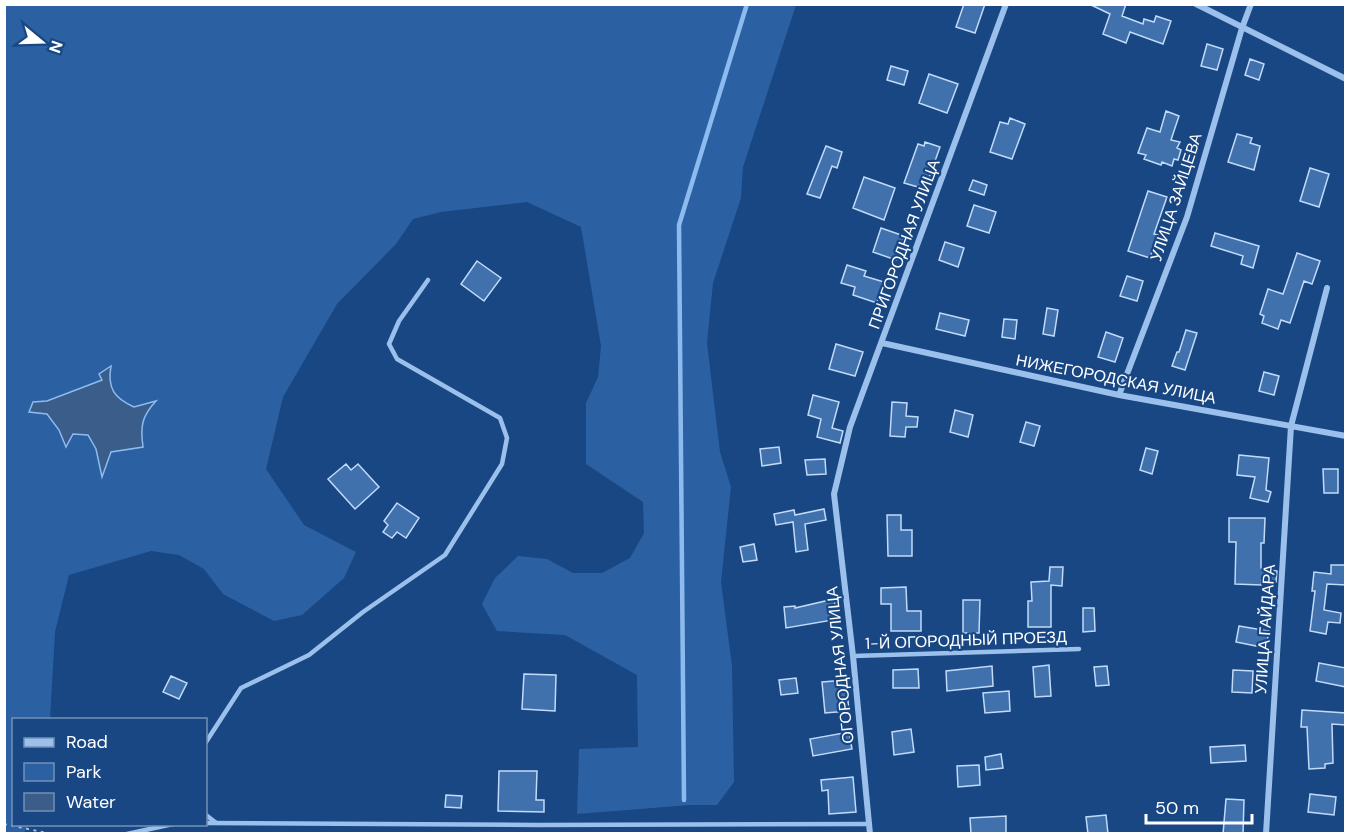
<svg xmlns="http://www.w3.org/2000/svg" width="1350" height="838" viewBox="0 0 1350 838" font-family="'DM Sans',sans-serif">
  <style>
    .green { fill: #2b61a2; fill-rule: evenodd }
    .water { fill: #3a5d89; stroke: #8ebbef; stroke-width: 1.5 }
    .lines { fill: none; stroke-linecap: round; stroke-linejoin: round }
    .stream { stroke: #8ebbef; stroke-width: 4.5 }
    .building { fill: #4071ac; stroke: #c1daf9; stroke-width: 1.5 }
    .path { stroke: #9cc0ec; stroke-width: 2; stroke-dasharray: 3 4.5; stroke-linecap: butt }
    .service { stroke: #9cc0ec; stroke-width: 4.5 }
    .minor { stroke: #9cc0ec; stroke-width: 6 }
    .labels { text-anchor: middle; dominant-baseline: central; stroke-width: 4.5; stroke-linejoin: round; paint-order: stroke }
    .street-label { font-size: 16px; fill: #fff; stroke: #184783 }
  </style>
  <rect width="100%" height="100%" fill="#184783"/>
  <path class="green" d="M 5,5 L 796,5 L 743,167 L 741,198 L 713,283 L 707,343 L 720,452 L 731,487 L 721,582 L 732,666 L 734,782 L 717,805 L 690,805 L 577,814 L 579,749 L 638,747 L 637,675 L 565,635 L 497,631 L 482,604 L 495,578 L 518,556 L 547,559 L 573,573 L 602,573 L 630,558 L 644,533 L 643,502 L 586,464 L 586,403 L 598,377 L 601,346 L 581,227 L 527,202 L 441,212 L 413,219 L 396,244 L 337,304 L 283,397 L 266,469 L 304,525 L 356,552 L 344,578 L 302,615 L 274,621 L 223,594 L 204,569 L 179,555 L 151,551 L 69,575 L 55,632 L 50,719 L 14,720 L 14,824 L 27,825 L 24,833 L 5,833 ZM 111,367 C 107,387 115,399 134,407 L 155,401 L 145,412 L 141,432 L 128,448 L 110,452 L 102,476 L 96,449 L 88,435 L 73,434 L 66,446 L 59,430 L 47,414 L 30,411 L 33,403 L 47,401 L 93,385 L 103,380 Z"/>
  <path class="water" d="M 111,366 C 107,388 114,398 134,407 L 156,401 C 142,416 140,426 143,447 L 111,452 L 102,477 L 96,449 L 88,435 L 73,434 L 66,447 L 59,430 L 47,414 L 29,412 L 33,402 L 47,401 L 102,380 L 99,374 Z"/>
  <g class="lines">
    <path class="stream" d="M 684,800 L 679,225 L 747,4"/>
  </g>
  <path class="building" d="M 964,4 L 985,4 L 975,33 L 956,27 Z
    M 1089,4 L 1126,4 L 1122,16 L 1143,24 L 1144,19 L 1154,22 L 1156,16 L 1171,21 L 1163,44 L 1130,32 L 1126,43 L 1103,34 L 1110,14 Z
    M 1207,44 L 1223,49 L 1217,70 L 1201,66 Z
    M 1250,59 L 1264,64 L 1259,80 L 1245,75 Z
    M 891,66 L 908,71 L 904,85 L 887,80 Z
    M 929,74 L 958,84 L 947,113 L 919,103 Z
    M 1166,111 L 1179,116 L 1171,140 L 1180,142 L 1177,148 L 1181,150 L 1178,160 L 1174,159 L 1172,166 L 1162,162 L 1161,165 L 1144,159 L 1146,155 L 1138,153 L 1147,128 L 1160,132 Z
    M 1010,118 L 1025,124 L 1012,159 L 990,152 L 1000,122 L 1008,124 Z
    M 1237,134 L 1252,138 L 1250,143 L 1260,146 L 1254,170 L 1228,162 Z
    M 925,142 L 940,147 L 925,189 L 904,183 L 918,144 L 924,146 Z
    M 826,146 L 842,152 L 837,168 L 832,166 L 820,198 L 807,194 Z
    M 1310,168 L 1329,174 L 1319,207 L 1300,201 Z
    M 864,177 L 895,188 L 884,220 L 853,208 Z
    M 973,180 L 987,185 L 984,195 L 969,190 Z
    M 1148,191 L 1167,197 L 1154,234 L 1158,235 L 1150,258 L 1128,251 Z
    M 974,205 L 996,212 L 989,233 L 967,226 Z
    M 881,228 L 904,236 L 896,260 L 873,252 Z
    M 1215,233 L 1259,246 L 1253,268 L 1241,264 L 1243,256 L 1211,246 Z
    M 945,242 L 964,248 L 958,267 L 939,260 Z
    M 1297,253 L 1320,261 L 1312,284 L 1304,281 L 1290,323 L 1281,320 L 1278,329 L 1262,323 L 1264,316 L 1260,314 L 1268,289 L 1283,294 Z
    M 477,261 L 501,278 L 484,301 L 461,284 Z
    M 847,265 L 866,271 L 864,276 L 884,282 L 877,303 L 853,295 L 855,287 L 841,283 Z
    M 1127,276 L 1143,281 L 1137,301 L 1120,296 Z
    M 1047,308 L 1058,310 L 1054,336 L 1043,334 Z
    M 940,313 L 969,320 L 965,336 L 936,329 Z
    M 1004,319 L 1017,320 L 1015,339 L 1002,337 Z
    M 1186,330 L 1197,333 L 1185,370 L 1172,366 L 1177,352 L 1179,352 Z
    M 1106,332 L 1123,338 L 1115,362 L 1098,357 Z
    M 836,344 L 863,352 L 855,376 L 829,369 Z
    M 1264,372 L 1279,376 L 1274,395 L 1259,391 Z
    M 813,395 L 839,402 L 832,428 L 843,431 L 840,443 L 817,437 L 821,419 L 808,415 Z
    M 892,402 L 907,403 L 906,416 L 918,417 L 917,427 L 906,427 L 905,437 L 890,436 Z
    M 955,410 L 973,415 L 968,437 L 950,432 Z
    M 1026,422 L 1040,426 L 1034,446 L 1020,442 Z
    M 779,447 L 781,463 L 762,466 L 760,449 Z
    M 1146,448 L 1158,451 L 1152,474 L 1140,470 Z
    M 1239,455 L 1269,458 L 1266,490 L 1271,492 L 1268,502 L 1250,498 L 1255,477 L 1237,475 Z
    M 825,459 L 826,474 L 807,475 L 805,460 Z
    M 346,464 L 351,470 L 358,464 L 379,487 L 355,509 L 328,479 Z
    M 1323,469 L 1338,469 L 1338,493 L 1324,493 Z
    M 397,503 L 419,518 L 406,538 L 397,532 L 392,538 L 383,532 L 388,525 L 384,521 Z
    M 824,509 L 826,520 L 805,524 L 808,550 L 796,552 L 793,522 L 776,525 L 774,514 L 794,510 L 795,515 Z
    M 887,515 L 901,515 L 901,530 L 912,530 L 912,556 L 888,556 Z
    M 1229,518 L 1265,518 L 1264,543 L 1261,543 L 1261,568 L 1277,571 L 1276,582 L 1261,580 L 1261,585 L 1235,584 L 1236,542 L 1229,542 Z
    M 754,544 L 757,560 L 743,562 L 740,547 Z
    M 1331,565 L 1346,565 L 1346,585 L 1327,584 L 1324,610 L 1341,613 L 1340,623 L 1328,622 L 1326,634 L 1310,631 L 1315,591 L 1312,591 L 1314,572 L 1331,574 Z
    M 1050,567 L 1063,567 L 1062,586 L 1051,585 L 1051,627 L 1028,627 L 1028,601 L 1032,601 L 1031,582 L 1049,581 Z
    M 906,587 L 907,611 L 921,611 L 921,631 L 891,631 L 891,604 L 881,604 L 881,588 Z
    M 834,599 L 839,619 L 786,628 L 784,607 L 795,606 L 795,608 Z
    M 963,600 L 980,600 L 979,633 L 963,633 Z
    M 1083,608 L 1094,608 L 1095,631 L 1083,632 Z
    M 1239,626 L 1269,631 L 1266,648 L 1236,642 Z
    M 1319,663 L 1346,668 L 1346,687 L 1316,681 Z
    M 1049,665 L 1051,696 L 1035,697 L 1033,667 Z
    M 992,666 L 993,686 L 947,691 L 946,671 Z
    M 1107,666 L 1109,685 L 1096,686 L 1094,667 Z
    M 918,669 L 919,688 L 893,688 L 893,670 Z
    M 1233,670 L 1253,671 L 1252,693 L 1232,692 Z
    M 524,674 L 556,675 L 555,711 L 522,709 Z
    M 171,676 L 187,683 L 179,699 L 163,692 Z
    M 796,678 L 798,693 L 781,695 L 779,680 Z
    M 846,680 L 849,711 L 825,713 L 822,682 Z
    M 1009,691 L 1010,711 L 985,713 L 983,693 Z
    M 1302,710 L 1346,713 L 1346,725 L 1332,724 L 1333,763 L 1325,764 L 1325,768 L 1309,769 L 1307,727 L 1301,727 Z
    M 911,729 L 914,752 L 894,755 L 892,732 Z
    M 849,732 L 852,749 L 813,756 L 810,739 Z
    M 1245,745 L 1246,761 L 1211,763 L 1210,747 Z
    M 1001,754 L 1003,768 L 986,770 L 985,757 Z
    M 979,765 L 980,785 L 958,787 L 957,766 Z
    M 499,771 L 537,771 L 536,800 L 544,800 L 544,812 L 498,811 Z
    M 853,777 L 856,812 L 829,814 L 828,790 L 822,791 L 821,780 Z
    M 1310,794 L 1336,797 L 1334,815 L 1308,812 Z
    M 446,795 L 462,796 L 461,808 L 445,807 Z
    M 1226,799 L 1244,800 L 1243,834 L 1223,834 Z
    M 1106,815 L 1108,834 L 1088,834 L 1086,817 Z
    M 1006,816 L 1006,834 L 971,834 L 970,818 Z"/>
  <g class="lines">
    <path class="path" d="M 4,824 L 52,834"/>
    <path class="service" d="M 853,656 L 1079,649
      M 206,742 L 241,688 L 309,655 L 363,612 L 445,555 L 502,464 L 507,438 L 500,418 L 397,359 L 389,344 L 399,321 L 428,280
      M 206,815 L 215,822
      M 206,823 L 538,825 L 870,824
      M 127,834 L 173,824"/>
    <path class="minor" d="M 1196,4 L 1346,79
      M 882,343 L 1119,395 L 1346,436
      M 1119,395 L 1187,217 L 1242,28 L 1251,4
      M 870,834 L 853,656 L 834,494 L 850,427 L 1006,4
      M 1266,834 L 1291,426 L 1327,288"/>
  </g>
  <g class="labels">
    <g class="street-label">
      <text transform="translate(1176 197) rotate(-72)">УЛИЦА ЗАЙЦЕВА</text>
      <text transform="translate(904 244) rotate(-70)">ПРИГОРОДНАЯ УЛИЦА</text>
      <text transform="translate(1116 379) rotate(11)">НИЖЕГОРОДСКАЯ УЛИЦА</text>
      <text transform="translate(1265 629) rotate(-86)">УЛИЦА ГАЙДАРА</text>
      <text transform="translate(966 640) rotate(-2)">1-Й ОГОРОДНЫЙ ПРОЕЗД</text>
      <text transform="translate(840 665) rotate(-96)">ОГОРОДНАЯ УЛИЦА</text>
    </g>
  </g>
  <rect width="1350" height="838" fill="none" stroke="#ffffff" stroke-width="12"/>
  <rect x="12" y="718" width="195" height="108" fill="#184783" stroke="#7491b5" stroke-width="1.5"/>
  <rect x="24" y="738" width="30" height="9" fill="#9cc0ec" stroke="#7491b5" stroke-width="1.5"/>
  <text x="66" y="748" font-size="18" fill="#ffffff">Road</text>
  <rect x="24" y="763" width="30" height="18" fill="#2b61a2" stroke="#7491b5" stroke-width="1.5"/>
  <text x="66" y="778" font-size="18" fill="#ffffff">Park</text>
  <rect x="24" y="793" width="30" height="18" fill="#3a5d89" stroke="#7491b5" stroke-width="1.5"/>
  <text x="66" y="808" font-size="18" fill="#ffffff">Water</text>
  <g transform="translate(42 42) rotate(109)" stroke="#184783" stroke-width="4.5" paint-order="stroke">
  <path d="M0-4.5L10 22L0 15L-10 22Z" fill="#ffffff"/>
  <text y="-9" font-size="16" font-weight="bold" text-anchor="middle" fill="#ffffff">N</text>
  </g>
  <path d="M1146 814v9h106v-9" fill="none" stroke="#ffffff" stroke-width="3"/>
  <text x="1155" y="814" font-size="18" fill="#ffffff" stroke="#184783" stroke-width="4.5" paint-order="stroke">50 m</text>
</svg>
